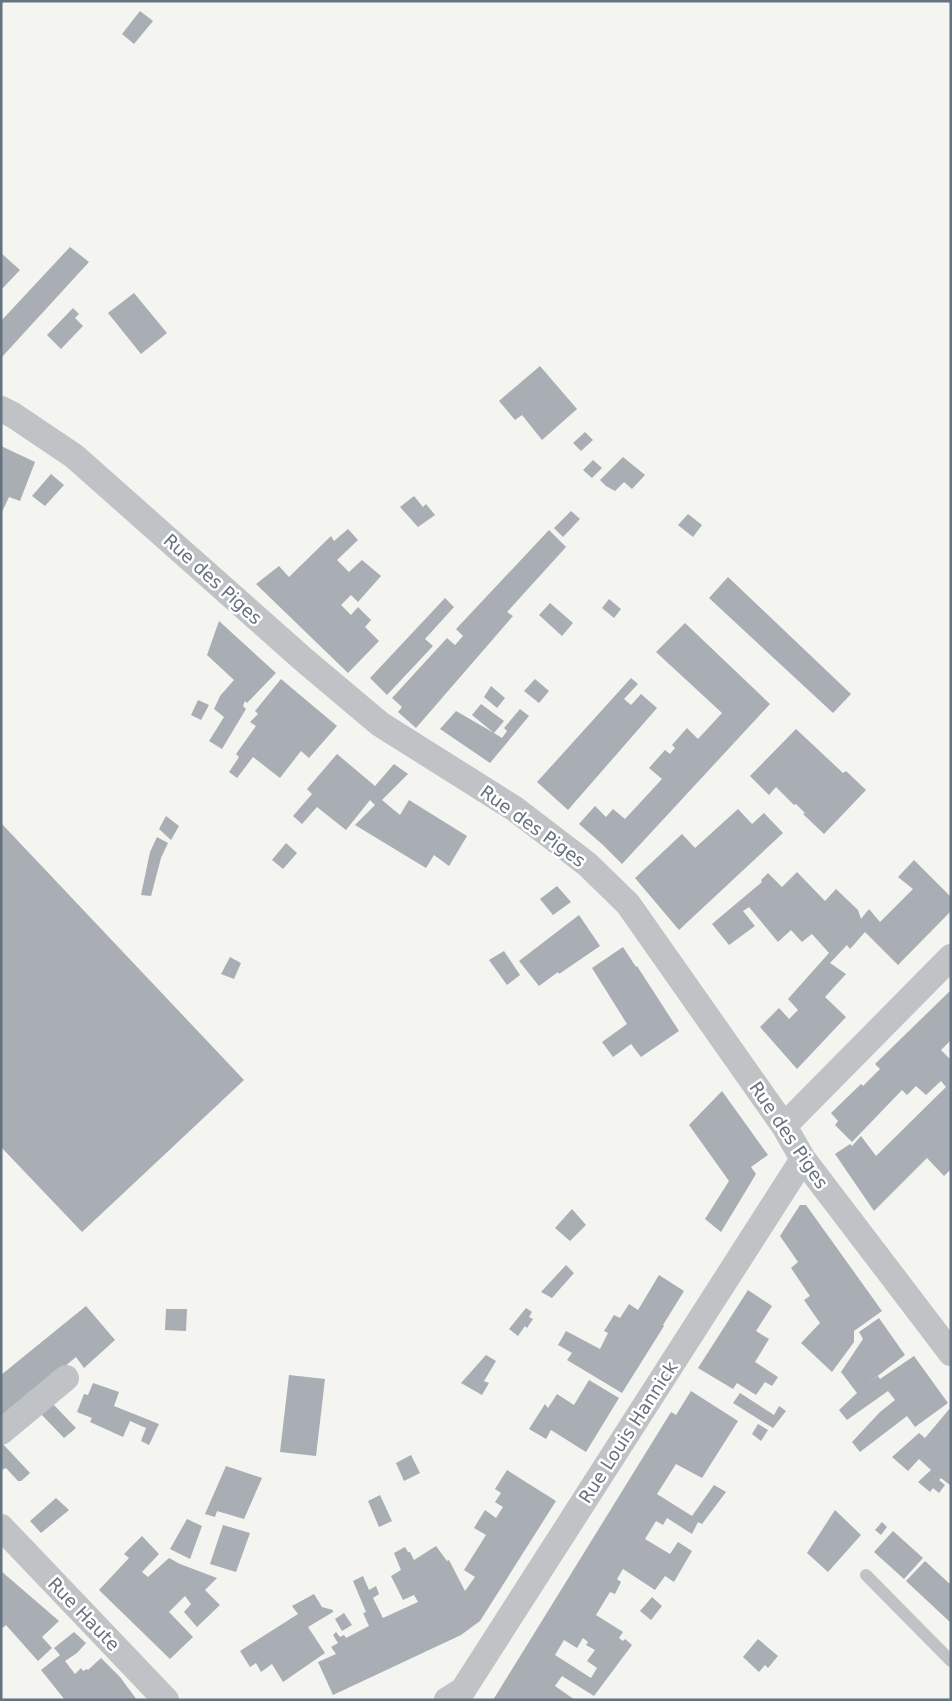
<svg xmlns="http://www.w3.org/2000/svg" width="952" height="1701" viewBox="0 0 952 1701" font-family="'DejaVu Sans',sans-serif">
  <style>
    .building { fill: #a8aeb4; fill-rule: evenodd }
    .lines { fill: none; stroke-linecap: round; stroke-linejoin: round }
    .lane { stroke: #bfc3c6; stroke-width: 12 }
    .street { stroke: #bfc3c6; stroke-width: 26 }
    .labels { text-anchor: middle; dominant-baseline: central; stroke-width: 5; stroke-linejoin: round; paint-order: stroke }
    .street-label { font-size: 18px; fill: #65727f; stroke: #fff }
  </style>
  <rect width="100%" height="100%" fill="#f4f4f0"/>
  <path class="building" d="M 140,11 L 153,21 L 134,44 L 122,34 Z
    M 70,247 L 89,262 L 1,358 L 1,321 Z
    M 1,253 L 20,270 L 1,290 Z
    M 134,293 L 167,333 L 141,354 L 108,313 Z
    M 73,308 L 79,314 L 75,318 L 83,326 L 61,349 L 47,335 Z
    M 540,366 L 577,409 L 542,440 L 522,415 L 515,420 L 499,401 Z
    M 585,432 L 593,440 L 581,451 L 573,443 Z
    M 1,446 L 35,462 L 20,501 L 9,497 L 1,514 Z
    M 623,457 L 645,475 L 632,489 L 624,482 L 615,491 L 606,486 L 600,480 Z
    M 593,460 L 602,468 L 592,478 L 583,470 Z
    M 51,474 L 64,485 L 45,506 L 32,496 Z
    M 414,496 L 423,507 L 426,504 L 435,515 L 418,527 L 400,507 Z
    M 571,511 L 580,519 L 563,537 L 554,528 Z
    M 688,514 L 702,525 L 693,537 L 678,525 Z
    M 348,529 L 358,540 L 337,560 L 349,572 L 362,560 L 381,576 L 358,602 L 351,595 L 341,605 L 351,615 L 358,607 L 371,620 L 365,627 L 379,641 L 348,673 L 256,584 L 279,566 L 289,577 L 331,536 L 334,541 Z
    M 549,530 L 566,547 L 507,612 L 513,616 L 416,728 L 398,712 L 402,707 L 392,698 L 447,638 L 455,645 L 463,636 L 456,629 Z
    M 728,577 L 851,694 L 833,713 L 709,598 Z
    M 445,598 L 454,607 L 425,639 L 433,646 L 387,695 L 370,678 Z
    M 609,599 L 621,609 L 614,618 L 602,608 Z
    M 550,603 L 573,623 L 562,636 L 539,615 Z
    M 219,621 L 276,673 L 247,703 L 245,701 L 243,706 L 246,709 L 222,749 L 209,741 L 224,717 L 214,709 L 220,696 L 234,680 L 207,655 Z
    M 685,623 L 770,704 L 622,864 L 603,845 L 579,824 L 595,806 L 606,817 L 613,809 L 625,819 L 662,779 L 649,768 L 665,750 L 670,754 L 675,748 L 672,745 L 687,728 L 698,739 L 722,713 L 656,652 Z
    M 631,678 L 638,684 L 624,699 L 631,705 L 641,694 L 657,708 L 568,810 L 537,782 Z
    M 281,679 L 337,726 L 309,758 L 301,751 L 280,778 L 253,757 L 237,778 L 229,772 L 239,757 L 236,754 L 256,726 L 250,722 L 258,714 L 255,711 Z
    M 535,679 L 549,691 L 539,703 L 524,691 Z
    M 491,686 L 505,698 L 497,708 L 484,697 Z
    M 198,700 L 209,705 L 201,720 L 191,715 Z
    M 481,704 L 504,721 L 494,733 L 502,738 L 507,731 L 504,728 L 520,709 L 529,716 L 490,763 L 440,729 L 456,711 L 494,733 L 472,715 Z
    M 796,729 L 843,773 L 846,771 L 866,790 L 824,834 L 803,814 L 805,813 L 796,804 L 794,805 L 776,787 L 769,795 L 750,776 Z
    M 337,754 L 375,786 L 394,764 L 408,774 L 382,800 L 400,815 L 409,800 L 467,836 L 449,866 L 434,855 L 426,868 L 355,825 L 375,805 L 370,800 L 346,830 L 317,807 L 302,824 L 293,816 L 312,794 L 307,789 Z
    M 738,809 L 752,824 L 764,813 L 783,833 L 679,930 L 635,878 L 682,834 L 695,848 Z
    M 166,816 L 179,826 L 171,840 L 159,829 Z
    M 1,823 L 244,1080 L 82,1232 L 1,1147 Z
    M 157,837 L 168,843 L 161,858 L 151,896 L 141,895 L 150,852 Z
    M 286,843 L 297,853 L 283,869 L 272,860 Z
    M 914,860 L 951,897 L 951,911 L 898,965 L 865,932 L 850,949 L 847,945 L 830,963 L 846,974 L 825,997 L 846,1017 L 797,1069 L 760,1027 L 779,1008 L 789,1019 L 798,1010 L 788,999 L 829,953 L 812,934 L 802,942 L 791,930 L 778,942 L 749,907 L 743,911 L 755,926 L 729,945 L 712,924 L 762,882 L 761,880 L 768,873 L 782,887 L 797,872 L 825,901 L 836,889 L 858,910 L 861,919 L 869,909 L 880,922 L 913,889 L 898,877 Z
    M 557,886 L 571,902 L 553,915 L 540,899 Z
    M 579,915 L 600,946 L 559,974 L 558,972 L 539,986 L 519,961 Z
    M 623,947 L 636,967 L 637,966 L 679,1031 L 641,1057 L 631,1044 L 613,1057 L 602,1042 L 627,1024 L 592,968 Z
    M 504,951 L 520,975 L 507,985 L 489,960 Z
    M 230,957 L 241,963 L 234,979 L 221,974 Z
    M 951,990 L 951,1040 L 941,1050 L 951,1060 L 951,1169 L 944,1176 L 927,1158 L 874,1211 L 835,1154 L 850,1144 L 852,1146 L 861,1136 L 876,1156 L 946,1087 L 941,1081 L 926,1095 L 916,1086 L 907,1095 L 902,1090 L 852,1142 L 835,1125 L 838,1121 L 831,1113 L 861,1084 L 863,1086 L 880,1069 L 875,1064 Z
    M 722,1091 L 768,1155 L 751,1167 L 756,1174 L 721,1232 L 705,1219 L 729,1181 L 689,1125 Z
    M 800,1205 L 806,1205 L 882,1311 L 854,1331 L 854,1342 L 832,1372 L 801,1343 L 820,1323 L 804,1300 L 810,1296 L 791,1268 L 798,1262 L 780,1236 Z
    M 572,1209 L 586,1225 L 570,1241 L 555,1228 Z
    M 566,1265 L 574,1273 L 552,1298 L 541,1292 Z
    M 659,1275 L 684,1291 L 663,1325 L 664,1326 L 622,1393 L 567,1360 L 572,1353 L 558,1345 L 566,1331 L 600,1349 L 608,1333 L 604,1331 L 614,1315 L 620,1318 L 629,1304 L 638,1310 Z
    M 748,1290 L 772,1306 L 756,1331 L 769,1339 L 755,1362 L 778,1377 L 772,1386 L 765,1382 L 756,1395 L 737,1383 L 733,1389 L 698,1368 Z
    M 86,1306 L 115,1340 L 84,1368 L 76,1357 L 1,1420 L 1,1375 Z
    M 526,1308 L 532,1312 L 529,1317 L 533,1319 L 527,1328 L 525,1326 L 518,1336 L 509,1329 Z
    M 166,1309 L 187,1309 L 186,1331 L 165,1330 Z
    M 879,1318 L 905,1355 L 867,1384 L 878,1376 L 880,1379 L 914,1356 L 948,1403 L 915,1427 L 907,1416 L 860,1452 L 852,1442 L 880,1412 L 895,1400 L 888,1391 L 847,1420 L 839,1410 L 857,1393 L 841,1372 L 863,1339 L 859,1332 Z
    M 486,1355 L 496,1361 L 484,1381 L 489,1383 L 482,1395 L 461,1383 Z
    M 289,1375 L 325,1379 L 316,1456 L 280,1452 Z
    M 589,1380 L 619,1398 L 586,1452 L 551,1430 L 546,1439 L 529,1429 L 545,1404 L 548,1408 L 557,1394 L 574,1405 Z
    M 93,1383 L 119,1392 L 114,1406 L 159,1424 L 149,1445 L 141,1441 L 146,1428 L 130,1421 L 123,1437 L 90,1422 L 92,1418 L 77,1412 L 84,1394 L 88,1395 Z
    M 691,1391 L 738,1421 L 702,1478 L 676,1464 L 657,1494 L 692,1516 L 714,1485 L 726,1492 L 702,1524 L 698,1522 L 692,1534 L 667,1518 L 663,1525 L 656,1521 L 645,1539 L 670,1554 L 678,1542 L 692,1551 L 674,1582 L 665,1576 L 655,1590 L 623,1569 L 617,1579 L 621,1582 L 615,1594 L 610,1592 L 596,1615 L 623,1632 L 619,1638 L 623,1641 L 625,1639 L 632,1645 L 594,1696 L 562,1676 L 555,1686 L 575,1700 L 493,1700 L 671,1412 L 676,1415 ZM 583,1638 L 588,1642 L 586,1645 L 595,1650 L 587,1661 L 597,1668 L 591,1678 L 555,1655 L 564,1640 L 577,1648 Z
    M 740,1393 L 774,1415 L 779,1406 L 786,1411 L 773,1428 L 733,1403 Z
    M 52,1403 L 76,1428 L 64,1438 L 40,1413 Z
    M 951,1407 L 951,1486 L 941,1478 L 939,1480 L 945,1485 L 939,1493 L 933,1488 L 930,1492 L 918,1482 L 931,1470 L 919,1459 L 908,1471 L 892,1457 L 919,1433 L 925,1438 Z
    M 758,1424 L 768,1430 L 761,1441 L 752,1434 Z
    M 1,1442 L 30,1473 L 21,1481 L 18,1481 L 6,1468 L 2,1470 L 1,1469 Z
    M 411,1455 L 420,1473 L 404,1481 L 396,1463 Z
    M 226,1466 L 262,1478 L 244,1519 L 217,1511 L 215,1517 L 205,1514 Z
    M 507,1470 L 556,1501 L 480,1621 L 461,1635 L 333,1695 L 318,1662 L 336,1654 L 331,1647 L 338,1643 L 333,1635 L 336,1632 L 340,1637 L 344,1635 L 346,1638 L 369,1626 L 363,1613 L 366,1612 L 353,1581 L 363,1576 L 369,1590 L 376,1586 L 379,1594 L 373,1598 L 383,1618 L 418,1602 L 414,1595 L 403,1600 L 391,1576 L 401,1570 L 394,1553 L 405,1547 L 408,1552 L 410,1552 L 414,1560 L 436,1546 L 447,1561 L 449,1560 L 465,1591 L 475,1577 L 464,1570 L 486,1535 L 474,1528 L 485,1510 L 496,1518 L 503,1507 L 495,1502 L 501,1493 L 495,1489 Z
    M 380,1495 L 392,1521 L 379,1527 L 368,1501 Z
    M 56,1498 L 69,1510 L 41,1533 L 30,1521 Z
    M 835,1510 L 861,1535 L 828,1572 L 807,1553 Z
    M 187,1519 L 202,1526 L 190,1559 L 170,1549 Z
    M 882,1522 L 887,1527 L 881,1535 L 875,1530 Z
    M 223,1525 L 250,1533 L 236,1572 L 210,1564 Z
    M 893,1531 L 923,1558 L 904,1579 L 874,1552 Z
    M 142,1536 L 159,1554 L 142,1572 L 148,1577 L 169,1558 L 180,1564 L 217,1578 L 205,1590 L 220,1605 L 197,1627 L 184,1612 L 191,1604 L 185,1596 L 169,1612 L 193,1637 L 170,1659 L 99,1590 L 129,1558 L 124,1554 Z
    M 925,1561 L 951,1585 L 951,1623 L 906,1581 Z
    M 1,1571 L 59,1621 L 42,1637 L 52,1648 L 38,1661 L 6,1625 L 1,1629 Z
    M 314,1594 L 322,1607 L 333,1610 L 333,1612 L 308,1627 L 325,1653 L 283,1682 L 272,1664 L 261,1672 L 256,1663 L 250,1667 L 240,1651 L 298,1614 L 292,1606 Z
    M 652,1597 L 662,1606 L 651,1620 L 640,1611 Z
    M 344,1613 L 352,1625 L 342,1631 L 335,1619 Z
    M 74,1632 L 86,1643 L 77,1653 L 65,1661 L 75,1674 L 81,1668 L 83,1671 L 87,1669 L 88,1670 L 101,1658 L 120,1677 L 137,1700 L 65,1700 L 41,1670 L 60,1655 L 54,1648 Z
    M 758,1639 L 778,1656 L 768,1668 L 765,1665 L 759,1672 L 743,1657 Z"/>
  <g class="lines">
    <path class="lane" d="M 866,1575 L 951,1661"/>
    <path class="street" d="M 1,409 L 13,415 L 74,456 L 304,660 L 380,724 L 515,809 L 587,864 L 628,904 L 784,1126 L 803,1159 L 951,1353
      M 784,1126 L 951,957
      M 1,1432 L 66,1378
      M 1,1527 L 166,1700
      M 447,1700 L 463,1690 L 803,1159"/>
  </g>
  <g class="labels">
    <g class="street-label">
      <text transform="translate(213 579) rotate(42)">Rue des Piges</text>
      <text transform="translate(533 826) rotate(36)">Rue des Piges</text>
      <text transform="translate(789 1135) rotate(56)">Rue des Piges</text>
      <text transform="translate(628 1432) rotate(-57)">Rue Louis Hannick</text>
      <text transform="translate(84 1614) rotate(46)">Rue Haute</text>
    </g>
  </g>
  <rect width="952" height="1701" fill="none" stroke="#65727f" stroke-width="5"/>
</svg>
